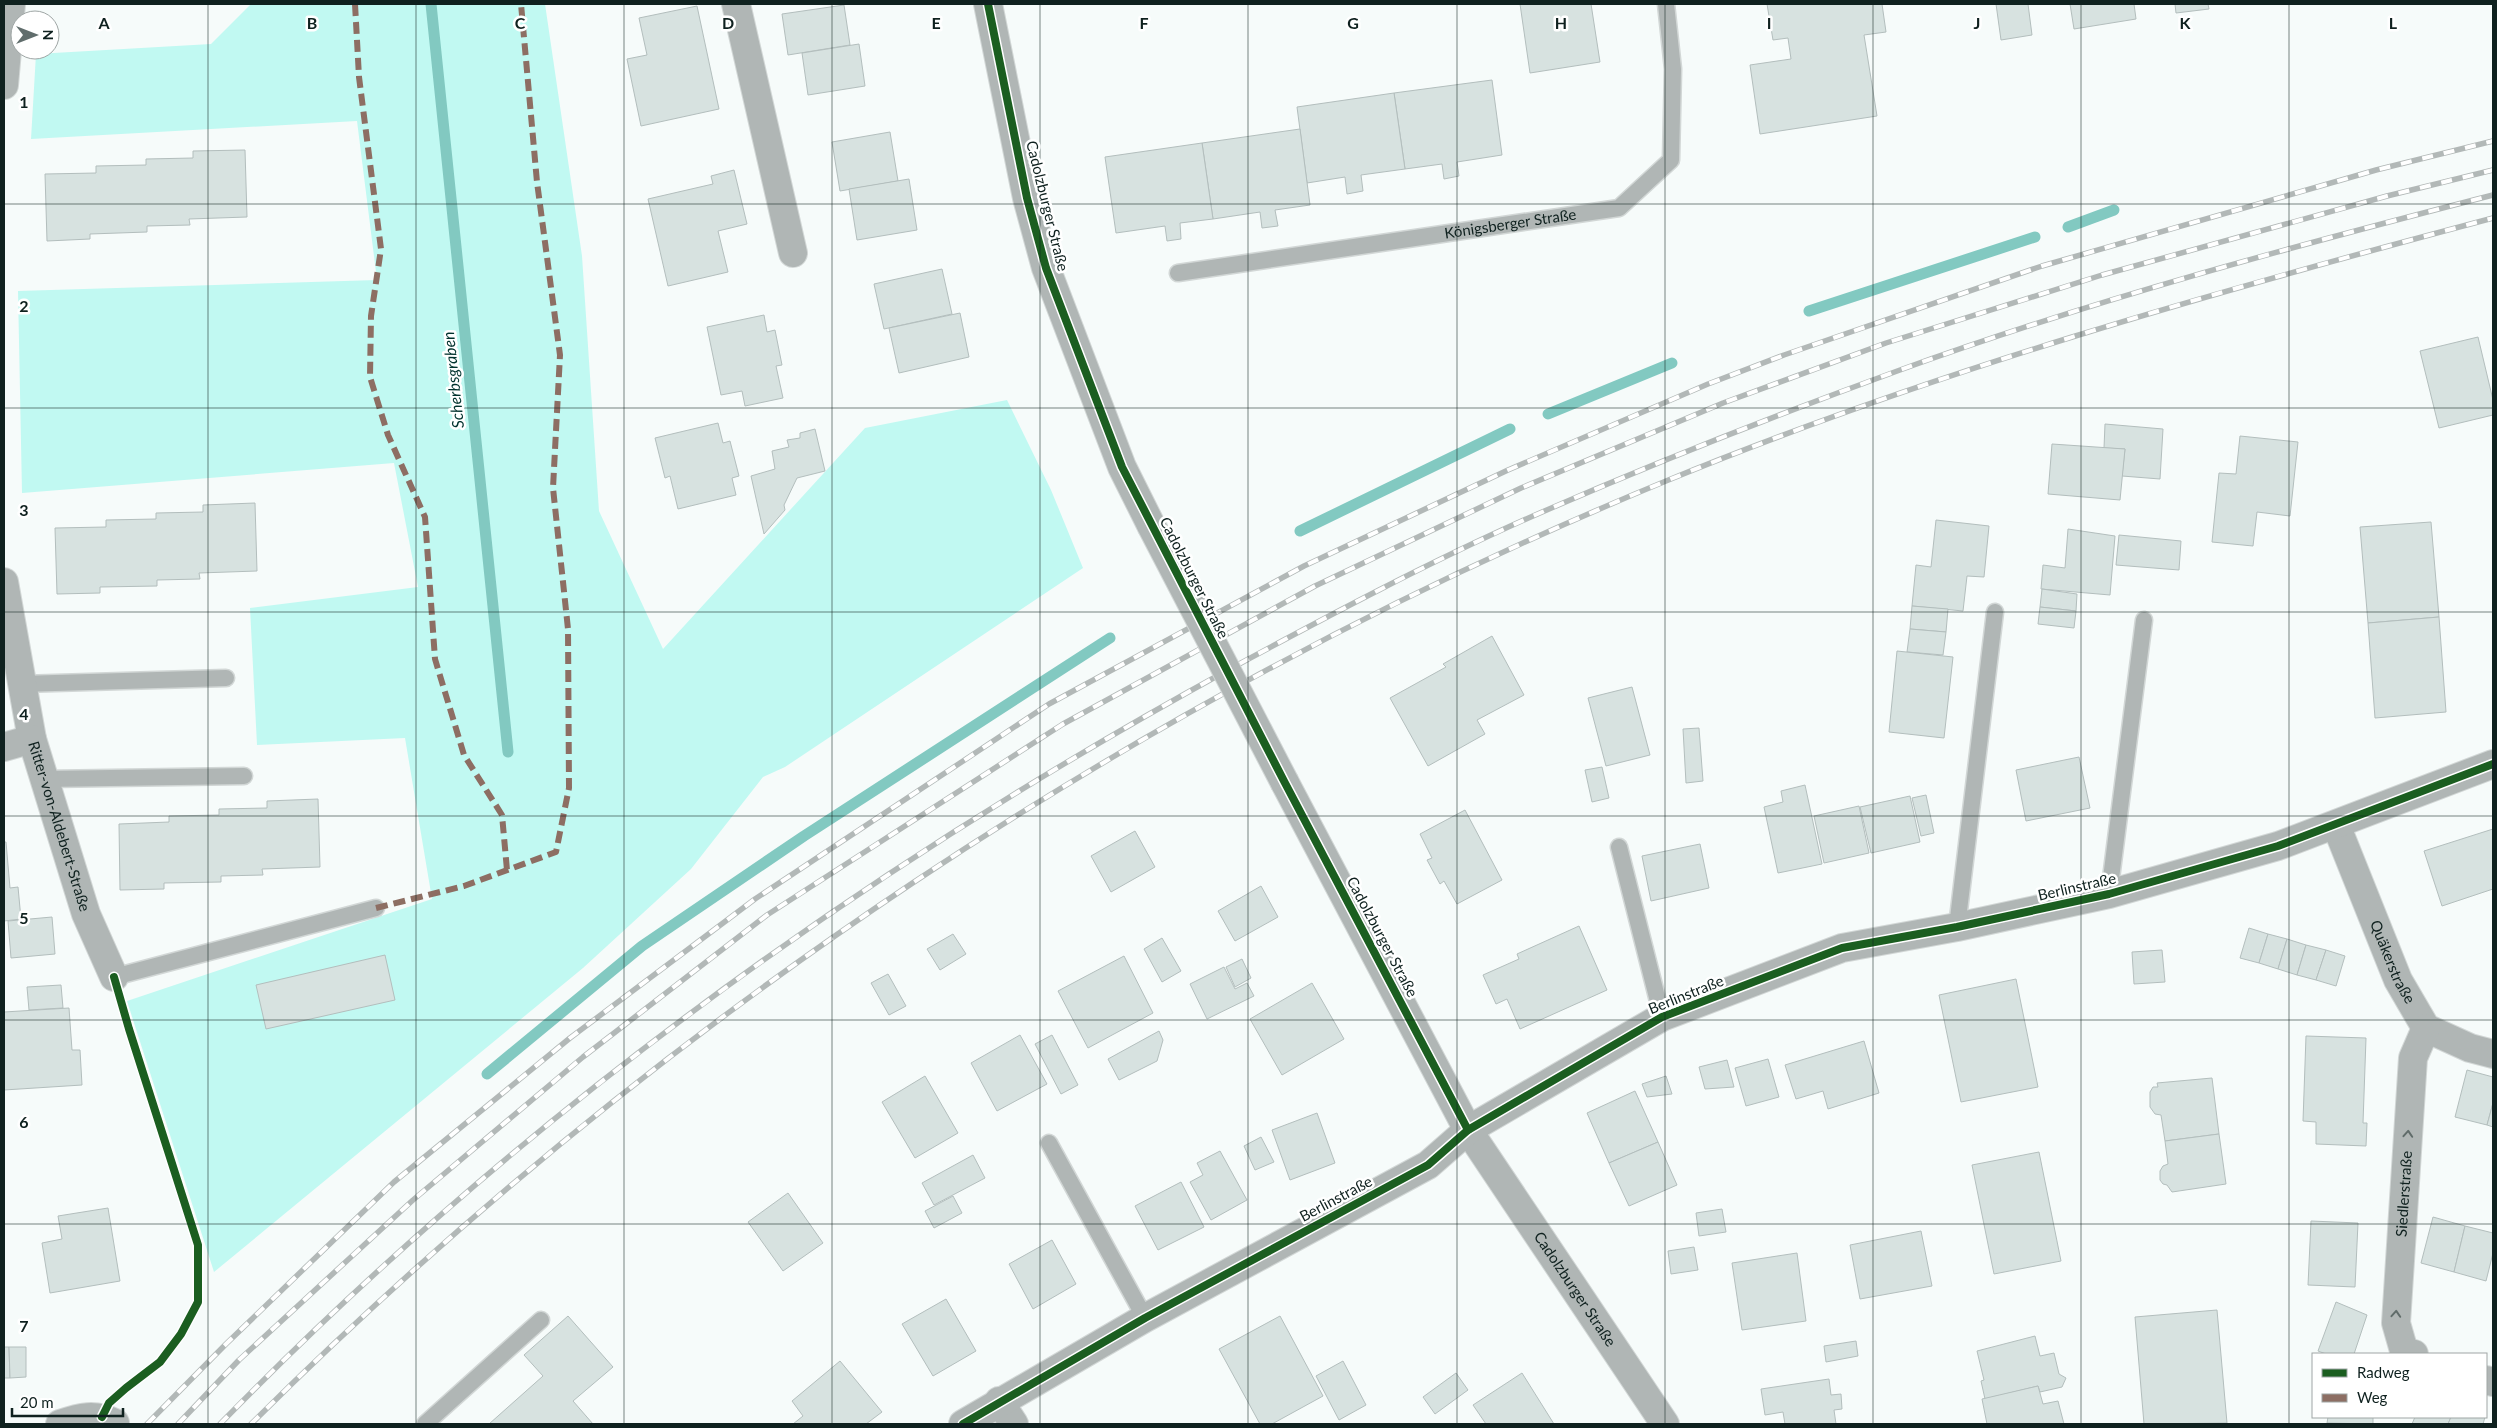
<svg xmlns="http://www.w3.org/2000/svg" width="2497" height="1428" viewBox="0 0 2497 1428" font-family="Lato,sans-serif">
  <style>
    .green { fill: #c1f9f2 }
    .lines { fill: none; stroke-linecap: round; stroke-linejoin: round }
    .stream { stroke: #82c9c1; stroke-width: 11 }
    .building { fill: #d7e2e0; stroke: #b3bebd }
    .service-casing { stroke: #d2d7d6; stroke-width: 19 }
    .minor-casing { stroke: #d2d7d6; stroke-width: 30 }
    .tertiary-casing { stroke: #d2d7d6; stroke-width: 30 }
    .service { stroke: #b0b6b5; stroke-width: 16 }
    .minor { stroke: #b0b6b5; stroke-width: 28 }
    .tertiary { stroke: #b0b6b5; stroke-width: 28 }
    .rail-casing { stroke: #b2b8b7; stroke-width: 5.5 }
    .rail { stroke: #fff; stroke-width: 4; stroke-dasharray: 11; stroke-linecap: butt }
    .minor-bridge-casing { stroke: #d2d7d6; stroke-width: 30; stroke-linecap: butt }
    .minor-bridge { stroke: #b0b6b5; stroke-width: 28 }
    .quiet { stroke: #8d6e63; stroke-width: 6; stroke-dasharray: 12 6; stroke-linecap: butt }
    .cycleway-casing { stroke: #fff; stroke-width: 11 }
    .cycleway { stroke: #1b5e20; stroke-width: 8 }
    .oneway { stroke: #606c6a }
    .grid { fill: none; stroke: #0f211f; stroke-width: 1; stroke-opacity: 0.55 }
    .labels { text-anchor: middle; stroke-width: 5; stroke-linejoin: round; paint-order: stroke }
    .street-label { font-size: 15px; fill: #0f211f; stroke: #fff }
    .water-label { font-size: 16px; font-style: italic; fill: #00322d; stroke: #fff }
    .grid-label { font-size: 16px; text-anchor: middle; font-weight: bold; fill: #0f211f; stroke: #fff; stroke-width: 5; stroke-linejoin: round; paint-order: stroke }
  </style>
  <rect width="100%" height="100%" fill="#f6fbfa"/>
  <polygon class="green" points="251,4 545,4 582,256 599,511 663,649 865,428 1007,400 1051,490 1083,568 785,767 763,777 691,869 583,968 214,1272 127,1001 432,899 405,738 257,745 250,608 418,587 394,463 22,493 18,291 377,280 357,121 31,139 36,54 211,44"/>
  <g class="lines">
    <g class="stream">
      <polyline points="431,4 508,752"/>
      <polyline points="2068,227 2114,210"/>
      <polyline points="1809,311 2035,237"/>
      <polyline points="1548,414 1672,363"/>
      <polyline points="1300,531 1510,429"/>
      <polyline points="487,1074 642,946 804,836 1110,638"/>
    </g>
  </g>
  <g class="building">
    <polygon points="1520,4 1591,4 1600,62 1530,73"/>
    <polygon points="1767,4 1882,4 1886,32 1864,35 1877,116 1760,134 1750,65 1791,59 1788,38 1773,40"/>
    <polygon points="1996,4 2028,4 2032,35 2001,40"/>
    <polygon points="2070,4 2134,4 2136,19 2074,29"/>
    <polygon points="2175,4 2208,4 2209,9 2176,13"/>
    <polygon points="844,5 850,45 788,55 782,14"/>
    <polygon points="697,6 719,109 641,126 627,59 647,55 639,18"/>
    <polygon points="859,44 865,86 808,95 802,53"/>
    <polygon points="1492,80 1502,155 1457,162 1459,176 1444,179 1442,164 1405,169 1394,93"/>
    <polygon points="1394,93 1405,169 1361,175 1363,191 1347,194 1345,177 1307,183 1297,107"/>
    <polygon points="1300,129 1310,205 1275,210 1278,226 1262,228 1260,212 1213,219 1202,143"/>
    <polygon points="890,132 898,181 840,191 832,142"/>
    <polygon points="1202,143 1213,219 1180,223 1181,239 1167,241 1165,226 1116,233 1105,157"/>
    <polygon points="245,150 247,217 189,219 190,225 147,226 147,232 90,234 90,239 47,241 45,174 96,173 96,166 146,165 146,159 193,158 193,151"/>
    <polygon points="734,170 747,224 718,231 728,272 668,286 648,199 713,184 711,176"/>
    <polygon points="909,179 917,230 857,240 849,189"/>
    <polygon points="942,269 952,314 884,329 874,284"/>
    <polygon points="960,313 969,357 899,373 889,328"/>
    <polygon points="764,315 767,332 775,330 782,365 776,366 783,398 745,406 742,391 721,395 707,327"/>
    <polygon points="2478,337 2493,400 2493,415 2439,428 2420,351"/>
    <polygon points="718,423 723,443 730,441 739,476 732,478 736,495 678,509 670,476 665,478 655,438"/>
    <polygon points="2105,424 2163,429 2160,479 2122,476 2125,449 2104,448"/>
    <polygon points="815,429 825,471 797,478 784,505 785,510 764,534 751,476 775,469 772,451 789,447 787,440 800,438 800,433"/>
    <polygon points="2240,436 2298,442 2290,516 2257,512 2253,546 2212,542 2219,473 2236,474"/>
    <polygon points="2052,444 2125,449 2120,500 2048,494"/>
    <polygon points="255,503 257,571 199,573 200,579 157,580 157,586 100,587 100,593 57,594 55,528 106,527 106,520 156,519 156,513 203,512 203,505"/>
    <polygon points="1936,520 1989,526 1984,577 1967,576 1963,611 1912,606 1916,565 1931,567"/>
    <polygon points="2431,522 2439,617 2368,623 2360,527"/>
    <polygon points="2068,529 2115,536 2110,595 2041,589 2043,565 2065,568"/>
    <polygon points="2119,535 2181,541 2179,570 2116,565"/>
    <polygon points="2042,589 2077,594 2076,611 2040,607"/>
    <polygon points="1912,606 1948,609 1946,632 1910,629"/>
    <polygon points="2040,607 2076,611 2074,628 2038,624"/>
    <polygon points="2439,617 2446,712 2375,718 2368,623"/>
    <polygon points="1910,629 1946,632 1943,655 1907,652"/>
    <polygon points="1492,636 1524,695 1477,720 1485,734 1428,766 1390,698 1446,667 1443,664"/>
    <polygon points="1897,651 1953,657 1944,738 1889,732"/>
    <polygon points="1632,687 1650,755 1606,766 1588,698"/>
    <polygon points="1699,728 1703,781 1686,783 1683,729"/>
    <polygon points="2079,757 2090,808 2026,821 2016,770"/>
    <polygon points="1602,767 1609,798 1592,802 1585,770"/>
    <polygon points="1805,785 1822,864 1778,873 1764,807 1783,802 1781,791"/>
    <polygon points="1926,795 1934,833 1921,836 1912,798"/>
    <polygon points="1910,796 1920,842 1871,853 1860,807"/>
    <polygon points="318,799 320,867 262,869 263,875 221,876 221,882 164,883 164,889 120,890 119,824 169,822 169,816 219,815 219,809 267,808 267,801"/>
    <polygon points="1859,806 1869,853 1824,863 1814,816"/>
    <polygon points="1465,810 1502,880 1457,904 1444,881 1440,884 1427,860 1432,858 1420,834"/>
    <polygon points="2493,829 2493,889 2442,906 2424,851"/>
    <polygon points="1135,831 1155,867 1111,892 1091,856"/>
    <polygon points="4,842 6,842 10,888 18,887 21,919 4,921"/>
    <polygon points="1700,844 1709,888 1651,901 1642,856"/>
    <polygon points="1261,886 1278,917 1235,941 1218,911"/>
    <polygon points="52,917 55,954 11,958 8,921"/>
    <polygon points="1579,926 1607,990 1520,1029 1507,999 1496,1004 1483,975 1519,959 1517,954"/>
    <polygon points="2249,928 2268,934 2259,963 2240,958"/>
    <polygon points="953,934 966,954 940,970 927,949"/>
    <polygon points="2268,934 2287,939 2278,969 2259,963"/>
    <polygon points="1162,938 1181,971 1162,982 1144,949"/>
    <polygon points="2287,939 2306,945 2297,975 2278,969"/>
    <polygon points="2306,945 2326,950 2316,980 2297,975"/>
    <polygon points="2162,950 2165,982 2134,984 2132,952"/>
    <polygon points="2326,950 2345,956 2336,986 2316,980"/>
    <polygon points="385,955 395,1000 266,1029 256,985"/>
    <polygon points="1124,956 1153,1013 1088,1048 1058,991"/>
    <polygon points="1242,959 1251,978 1235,987 1226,967"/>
    <polygon points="1224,967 1235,989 1247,983 1254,996 1207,1019 1190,984"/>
    <polygon points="888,974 906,1006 889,1015 871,983"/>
    <polygon points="2016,979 2038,1087 1961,1102 1939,995"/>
    <polygon points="1312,983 1344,1039 1282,1075 1250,1019"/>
    <polygon points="61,985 63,1008 29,1010 27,987"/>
    <polygon points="69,1008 72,1050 80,1050 82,1085 4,1090 4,1012"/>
    <polygon points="1159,1031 1163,1040 1157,1061 1119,1080 1108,1059"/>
    <polygon points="1020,1035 1047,1084 997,1111 971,1063"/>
    <polygon points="1052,1035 1078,1085 1061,1094 1035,1044"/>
    <polygon points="2306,1036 2366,1038 2363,1123 2367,1123 2366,1146 2316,1144 2316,1122 2303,1121"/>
    <polygon points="1864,1041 1879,1093 1828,1109 1823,1091 1796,1099 1785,1065"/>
    <polygon points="1768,1059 1779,1097 1746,1106 1735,1068"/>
    <polygon points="1727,1060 1734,1087 1705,1089 1699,1067"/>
    <polygon points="2467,1070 2493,1077 2493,1103 2487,1125 2455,1117"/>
    <polygon points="925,1076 958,1133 915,1158 882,1102"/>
    <polygon points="1666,1076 1672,1094 1647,1097 1642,1084"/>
    <polygon points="2212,1078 2219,1134 2165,1141 2161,1115 2155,1114 2150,1107 2150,1092 2153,1087 2158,1087 2157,1083"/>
    <polygon points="1635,1091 1658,1142 1609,1163 1587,1113"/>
    <polygon points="2493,1103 2493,1127 2487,1125"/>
    <polygon points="1317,1113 1335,1163 1290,1180 1272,1130"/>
    <polygon points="2219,1134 2226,1184 2172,1192 2167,1185 2163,1184 2160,1180 2160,1171 2163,1166 2168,1164 2165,1141"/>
    <polygon points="1261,1137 1274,1162 1255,1170 1244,1146"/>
    <polygon points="1658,1142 1677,1185 1629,1206 1609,1163"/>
    <polygon points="1220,1151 1247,1200 1211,1220 1190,1182 1203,1175 1197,1163"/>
    <polygon points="2039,1152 2061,1261 1994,1274 1972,1165"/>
    <polygon points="973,1155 985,1178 934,1205 922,1183"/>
    <polygon points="1181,1182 1204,1227 1158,1250 1135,1206"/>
    <polygon points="788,1193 823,1243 783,1271 748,1222"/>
    <polygon points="953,1196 962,1213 934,1228 925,1211"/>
    <polygon points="108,1208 120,1281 50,1293 42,1243 62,1239 58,1216"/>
    <polygon points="1722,1209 1726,1232 1699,1236 1696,1213"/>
    <polygon points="2433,1217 2465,1226 2454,1272 2421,1263"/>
    <polygon points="2311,1221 2358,1223 2355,1287 2308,1285"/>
    <polygon points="2465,1226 2493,1233 2493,1253 2486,1281 2454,1272"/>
    <polygon points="1921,1231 1932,1286 1860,1299 1850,1245"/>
    <polygon points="1052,1240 1076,1284 1033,1309 1009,1264"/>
    <polygon points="1694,1247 1698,1270 1671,1274 1668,1251"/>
    <polygon points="1797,1253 1806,1321 1742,1330 1732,1263"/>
    <polygon points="946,1299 976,1351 933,1376 902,1324"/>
    <polygon points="2336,1302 2367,1315 2354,1354 2326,1354 2318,1351"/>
    <polygon points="2217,1310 2227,1423 2144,1424 2135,1317"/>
    <polygon points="568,1316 613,1367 573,1401 593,1424 489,1424 543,1376 524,1355"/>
    <polygon points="1280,1316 1323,1396 1272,1424 1260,1424 1219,1349"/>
    <polygon points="2035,1336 2040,1356 2054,1353 2059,1374 2066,1378 2062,1387 2040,1392 2038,1386 1985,1399 1981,1381 1984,1380 1977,1351"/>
    <polygon points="1856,1341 1858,1356 1826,1362 1824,1346"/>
    <polygon points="4,1347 9,1347 10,1378 4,1378"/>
    <polygon points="9,1347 26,1347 26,1377 10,1378"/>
    <polygon points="840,1361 882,1412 866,1424 793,1424 803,1416 792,1401"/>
    <polygon points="1343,1361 1366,1405 1339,1420 1316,1376"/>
    <polygon points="1456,1373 1468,1390 1435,1414 1423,1397"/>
    <polygon points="1522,1373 1554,1424 1486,1424 1473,1405"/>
    <polygon points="1829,1379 1831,1395 1841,1394 1842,1409 1834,1410 1836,1424 1785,1424 1783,1412 1765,1415 1761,1389"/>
    <polygon points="2038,1386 2043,1404 2058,1401 2064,1424 1987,1424 1982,1399"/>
    <polygon points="2328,1417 2373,1417 2373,1424 2327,1423"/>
    <polygon points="2415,1417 2451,1417 2448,1424 2412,1424"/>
    <polygon points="2451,1417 2485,1417 2483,1424 2448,1424"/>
  </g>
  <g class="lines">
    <defs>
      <g id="service">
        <path id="s1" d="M1178,273L1619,208L1671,160L1673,69L1666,4"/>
        <polyline points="21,684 226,678"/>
        <polyline points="45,779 244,776"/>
        <polyline points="1619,847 1662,1017"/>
        <polyline points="2109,894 2144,620"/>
        <polyline points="1957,927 1995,612"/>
        <polyline points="114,977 376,908"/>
        <polyline points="1049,1143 1145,1318"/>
        <polyline points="425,1424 541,1320"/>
      </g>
      <g id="minor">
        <polyline points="736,4 793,253"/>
        <polyline points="988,4 1027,198 1046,268 1122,467 1151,525"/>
        <polyline points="4,85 11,4"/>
        <path id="s2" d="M4,582L32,739L86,914L114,977"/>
        <polyline points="4,747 32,739"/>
        <path id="s3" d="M1285,783L1468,1130L1665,1424"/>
        <path id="s4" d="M2336,825L2398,980L2426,1028L2470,1048L2493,1054"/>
        <path id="s5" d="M2414,1354L2404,1351L2396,1323L2413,1058L2426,1028"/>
        <polyline points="2486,1380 2493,1382"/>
        <polyline points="999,1401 1014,1424"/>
        <polyline points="963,1424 1145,1318 1428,1165 1468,1130 1662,1017 1842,948 1957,927 2109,894 2278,846 2493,764"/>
      </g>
      <path id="tertiary" d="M60,1424C80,1417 95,1413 115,1423"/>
    </defs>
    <use href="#service" class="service-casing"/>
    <use href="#minor" class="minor-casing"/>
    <use href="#tertiary" class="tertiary-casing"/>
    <use href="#service" class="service"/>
    <use href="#minor" class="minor"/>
    <use href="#tertiary" class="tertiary"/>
    <defs>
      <g id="rail">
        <polyline points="147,1424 226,1344 394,1182 570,1038 755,899 1049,704 1304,566 1508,470 1708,384 1784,355 2042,266 2376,170 2493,141"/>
        <polyline points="178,1424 239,1360 413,1200 583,1057 767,915 1063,724 1315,586 1521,488 1723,403 1886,343 2102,275 2387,196 2493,170"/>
        <path d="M220,1424C514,1122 859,872 1228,670C1328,616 1429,562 1533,516C1654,463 1776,415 1900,370C2093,300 2294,246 2493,195"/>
        <path d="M251,1424C655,1022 1139,698 1666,481C1934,371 2214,292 2493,218"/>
      </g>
    </defs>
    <use href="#rail" class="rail-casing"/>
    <use href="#rail" class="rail"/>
    <defs>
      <polyline id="minor-bridge" points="1151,525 1285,783"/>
    </defs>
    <use href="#minor-bridge" class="minor-bridge-casing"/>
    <use href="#minor-bridge" class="minor-bridge"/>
    <g class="quiet">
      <polyline points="355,4 359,77 381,249 371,316 370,377 388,435 425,517 435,659 464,755 502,815 507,870"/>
      <polyline points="376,908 464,886 556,852 569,788 568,629 553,488 560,355 537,182 521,4"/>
    </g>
    <defs>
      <g id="cycleway">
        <polyline points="988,4 1027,198 1046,268 1122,467 1285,783 1468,1130"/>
        <polyline points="102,1417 109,1403 126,1388 160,1362 181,1334 198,1302 198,1245 129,1029 114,977"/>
        <polyline points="963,1424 1145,1318 1428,1165 1468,1130 1662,1017 1842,948 1957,927 2109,894 2278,846 2493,764"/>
      </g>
    </defs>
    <use href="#cycleway" class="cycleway-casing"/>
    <use href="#cycleway" class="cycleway"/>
  </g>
  <defs><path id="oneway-chevron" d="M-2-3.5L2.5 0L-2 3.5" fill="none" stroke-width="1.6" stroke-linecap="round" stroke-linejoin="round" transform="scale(1.25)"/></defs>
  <g class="oneway">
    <use href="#oneway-chevron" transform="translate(2408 1134) rotate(-86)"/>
    <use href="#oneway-chevron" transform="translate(2396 1314) rotate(-86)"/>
  </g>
  <path class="grid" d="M208,4V1424M416,4V1424M624,4V1424M832,4V1424M1040,4V1424M1248,4V1424M1457,4V1424M1665,4V1424M1873,4V1424M2081,4V1424M2289,4V1424M4,204H2493M4,408H2493M4,612H2493M4,816H2493M4,1020H2493M4,1224H2493"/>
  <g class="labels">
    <g class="street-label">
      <text transform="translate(1047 206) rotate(76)" y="5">Cadolzburger Straße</text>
      <text dy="5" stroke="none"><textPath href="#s1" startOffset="336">Königsberger Straße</textPath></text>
      <text transform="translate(1194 578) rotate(63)" y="5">Cadolzburger Straße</text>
      <text dy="5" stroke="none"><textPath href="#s2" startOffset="251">Ritter-von-Aldebert-Straße</textPath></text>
      <text transform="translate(2077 887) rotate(-13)" y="5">Berlinstraße</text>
      <text transform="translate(1382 937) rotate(62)" y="5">Cadolzburger Straße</text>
      <text dy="5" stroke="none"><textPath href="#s4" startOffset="148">Quäkerstraße</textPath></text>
      <text transform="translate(1686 995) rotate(-22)" y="5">Berlinstraße</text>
      <text dy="5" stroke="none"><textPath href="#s5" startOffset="169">Siedlerstraße</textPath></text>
      <text transform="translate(1336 1199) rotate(-28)" y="5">Berlinstraße</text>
      <text dy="5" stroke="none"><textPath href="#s3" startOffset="584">Cadolzburger Straße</textPath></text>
    </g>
    <g class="water-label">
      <text transform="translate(453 380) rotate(-96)" y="6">Scherbsgraben</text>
    </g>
  </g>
  <g class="grid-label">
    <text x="104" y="29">A</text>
    <text x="312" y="29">B</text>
    <text x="520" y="29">C</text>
    <text x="728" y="29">D</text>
    <text x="936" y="29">E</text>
    <text x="1144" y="29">F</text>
    <text x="1353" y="29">G</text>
    <text x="1561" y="29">H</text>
    <text x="1769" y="29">I</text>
    <text x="1977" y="29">J</text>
    <text x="2185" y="29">K</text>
    <text x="2393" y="29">L</text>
    <text x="24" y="108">1</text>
    <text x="24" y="312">2</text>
    <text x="24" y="516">3</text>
    <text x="24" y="720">4</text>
    <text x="24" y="924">5</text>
    <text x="24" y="1128">6</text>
    <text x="24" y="1332">7</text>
  </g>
  <rect width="2497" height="1428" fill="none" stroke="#0f211f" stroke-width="10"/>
  <rect x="2312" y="1353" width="175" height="65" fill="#ffffff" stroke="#9fa6a5"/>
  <rect x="2322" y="1369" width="25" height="8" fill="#1b5e20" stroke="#9fa6a5"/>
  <text x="2357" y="1378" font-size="15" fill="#0f211f">Radweg</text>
  <rect x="2322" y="1394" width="25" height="8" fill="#8d6e63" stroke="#9fa6a5"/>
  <text x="2357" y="1403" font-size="15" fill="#0f211f">Weg</text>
  <g transform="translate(35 35) rotate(90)"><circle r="24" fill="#ffffff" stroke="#9fa6a5"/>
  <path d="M0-4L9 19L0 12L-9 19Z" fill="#606d6c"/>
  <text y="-8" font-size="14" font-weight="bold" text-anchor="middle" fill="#0f211f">N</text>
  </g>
  <path d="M12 1408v8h111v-8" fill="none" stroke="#0f211f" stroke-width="2.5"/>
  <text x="20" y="1408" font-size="15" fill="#0f211f" stroke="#ffffff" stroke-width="4" paint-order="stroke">20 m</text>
</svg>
